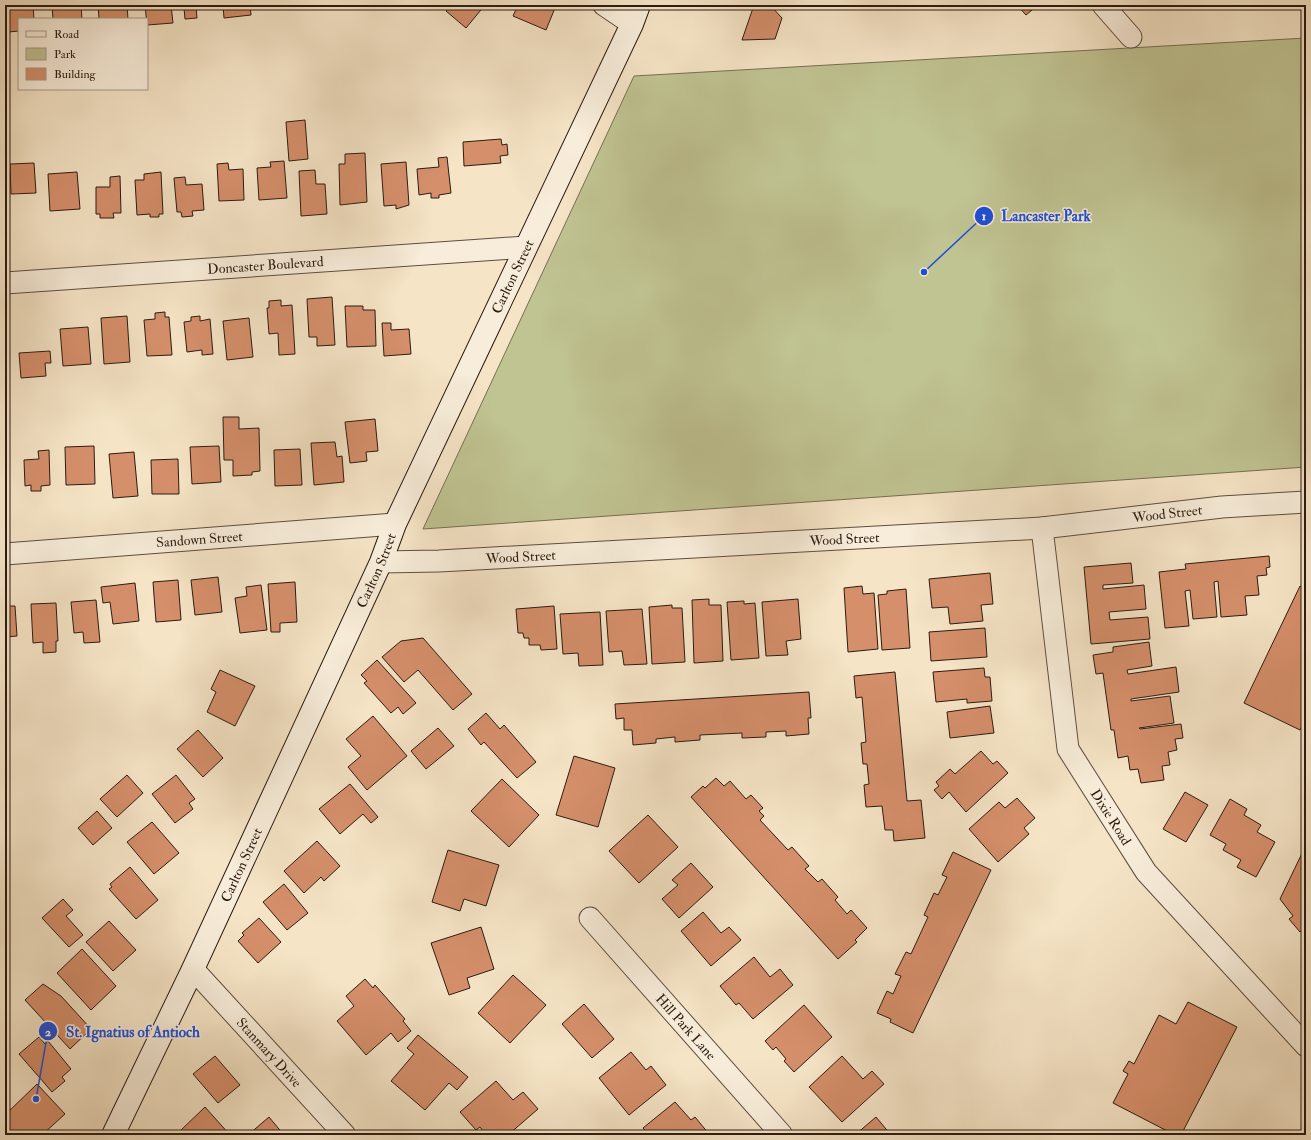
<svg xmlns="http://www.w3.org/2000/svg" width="1311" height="1140" viewBox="0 0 1311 1140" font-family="'IM FELL Double Pica',serif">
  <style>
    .green { fill: #c0c392; stroke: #766f52 }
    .building { fill: #d58f6b; stroke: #2c1b12 }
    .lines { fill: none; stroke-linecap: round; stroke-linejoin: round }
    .street-casing { stroke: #5e4d3f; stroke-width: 23 }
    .secondary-casing { stroke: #2c1b12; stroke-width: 24 }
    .street { stroke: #f8edda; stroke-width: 21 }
    .secondary { stroke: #f8edda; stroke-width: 22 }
    .labels { text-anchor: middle; stroke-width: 3; stroke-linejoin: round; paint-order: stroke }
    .street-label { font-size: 14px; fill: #2c1b12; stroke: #f8edda }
    .leader { fill: none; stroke: #1d4ed8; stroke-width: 1.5 }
    .callout-dot { fill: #1d4ed8; stroke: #f8edda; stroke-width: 1.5 }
    .mark-label { font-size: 12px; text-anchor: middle; font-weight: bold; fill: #fff }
    .callout-label { font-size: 15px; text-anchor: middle; font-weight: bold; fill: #1d4ed8; stroke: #f8edda; stroke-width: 3; stroke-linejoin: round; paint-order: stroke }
  </style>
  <rect width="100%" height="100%" fill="#f5e4c6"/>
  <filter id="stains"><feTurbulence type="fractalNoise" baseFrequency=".005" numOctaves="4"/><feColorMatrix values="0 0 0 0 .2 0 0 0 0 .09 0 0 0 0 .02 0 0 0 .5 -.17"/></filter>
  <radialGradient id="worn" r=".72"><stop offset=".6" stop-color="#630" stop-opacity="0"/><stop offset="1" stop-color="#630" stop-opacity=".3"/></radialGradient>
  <polygon class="green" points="1306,38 1306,467 423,529 634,76"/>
  <g class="building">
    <polygon points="6,5 33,5 34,19 19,19 19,31 8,32"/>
    <polygon points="52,5 81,5 82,19 53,19"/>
    <polygon points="98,5 127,5 128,19 99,19"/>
    <polygon points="145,5 171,5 173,23 147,25"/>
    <polygon points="180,5 210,5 210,6 196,7 197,18 185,19 184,8 180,8"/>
    <polygon points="223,5 250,5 251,15 224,18"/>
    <polygon points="451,5 485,5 466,28 446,11"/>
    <polygon points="518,5 549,5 555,8 546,30 513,16"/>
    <polygon points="754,5 770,5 782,18 775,39 742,40"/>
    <polygon points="1017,5 1038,5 1026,15"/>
    <polygon points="305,120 308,159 289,161 286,122"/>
    <polygon points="501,139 502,145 507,144 508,155 500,156 501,163 464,166 463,142"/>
    <polygon points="365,153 367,202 340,205 339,164 345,164 345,154"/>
    <polygon points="447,157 451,193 439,195 439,198 431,198 431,193 419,195 417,169 439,167 438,158"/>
    <polygon points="284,161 287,198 259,200 257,168 271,167 270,162"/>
    <polygon points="406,162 409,205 396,209 396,205 384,206 381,164"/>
    <polygon points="34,163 36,193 11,194 10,164"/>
    <polygon points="228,163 229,170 243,169 244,200 219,201 217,164"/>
    <polygon points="315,170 316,184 325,184 327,214 301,216 299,171"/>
    <polygon points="77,172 80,209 50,211 48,174"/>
    <polygon points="161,172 163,214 159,214 159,217 150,217 150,214 137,215 135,180 144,180 144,174"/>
    <polygon points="120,176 121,213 113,213 114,218 100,218 100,214 96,214 96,187 110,187 110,177"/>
    <polygon points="185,177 186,185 202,184 204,210 192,211 193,216 182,217 181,212 177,212 174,178"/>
    <polygon points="332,297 335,345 317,346 317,337 309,337 307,299"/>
    <polygon points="281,300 281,306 292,305 295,354 279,355 278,333 269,334 267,308 269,308 269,301"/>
    <polygon points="345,306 363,306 363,310 375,310 376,346 347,347"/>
    <polygon points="165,312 165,317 169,317 172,355 147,356 144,320 155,319 155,313"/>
    <polygon points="127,316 130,362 104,364 101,318"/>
    <polygon points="200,316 200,321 210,319 213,354 202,355 202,350 187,352 184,322 191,321 191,317"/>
    <polygon points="249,318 253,357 227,360 223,321"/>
    <polygon points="382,323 391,323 391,330 409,329 411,354 384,356"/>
    <polygon points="88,327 91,364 63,366 60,329"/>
    <polygon points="50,351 51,363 45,363 46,376 21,378 19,353"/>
    <polygon points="223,417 239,417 239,429 259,428 260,471 252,472 252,475 233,476 233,460 224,460"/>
    <polygon points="375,419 378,451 366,452 367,461 350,463 345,422"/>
    <polygon points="335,442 337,457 342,456 344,482 314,485 311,443"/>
    <polygon points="94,446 95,484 66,485 65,447"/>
    <polygon points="219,446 221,482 192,484 190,447"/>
    <polygon points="300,449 302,485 275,486 274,450"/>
    <polygon points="49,450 50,485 41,486 41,491 31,491 31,485 25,486 24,460 39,459 38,451"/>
    <polygon points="134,452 138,496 113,498 109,454"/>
    <polygon points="178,459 179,494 152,494 151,460"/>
    <polygon points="1269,556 1270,567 1266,568 1267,575 1257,576 1259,595 1245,596 1247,615 1221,617 1218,581 1214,582 1217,617 1193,619 1190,590 1185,591 1189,626 1165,628 1159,572 1186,569 1185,564"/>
    <polygon points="1131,563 1133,583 1103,585 1103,589 1144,585 1146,609 1109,612 1110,620 1148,617 1150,639 1091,644 1084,567"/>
    <polygon points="990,573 993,604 981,605 983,621 950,624 948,607 932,608 929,579"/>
    <polygon points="218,577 222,612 195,615 191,580"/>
    <polygon points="1306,579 1306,719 1300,730 1244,703 1300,586 1302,587"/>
    <polygon points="178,580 181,620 156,622 153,582"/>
    <polygon points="295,582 297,622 280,623 280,632 271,632 268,584"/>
    <polygon points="135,583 139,621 113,624 110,602 103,603 101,587"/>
    <polygon points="261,585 267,630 240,633 235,598 247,596 246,587"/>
    <polygon points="862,586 863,594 874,593 878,649 848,652 844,588"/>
    <polygon points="906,589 910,648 882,650 878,595 887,594 887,591"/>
    <polygon points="709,599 709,605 721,605 723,661 694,663 692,600"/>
    <polygon points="798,599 801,639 786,641 788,655 766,656 762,602"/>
    <polygon points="96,600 100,642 84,643 83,632 74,633 71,602"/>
    <polygon points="744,601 744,604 755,603 759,658 731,660 727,602"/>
    <polygon points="56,603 58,641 56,641 56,652 43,653 43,642 33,643 31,604"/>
    <polygon points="672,605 672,608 682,608 685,662 652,664 649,607"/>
    <polygon points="5,606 15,606 17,636 5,637"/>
    <polygon points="554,606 557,649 541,650 540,645 529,645 529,638 524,638 523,633 518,633 516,609"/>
    <polygon points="642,609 647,664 624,665 622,651 609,652 606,611"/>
    <polygon points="600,612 603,665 579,666 578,653 563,654 560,614"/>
    <polygon points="985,628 987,657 931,661 929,632"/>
    <polygon points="423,638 472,694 453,710 418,670 404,682 382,657 401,641"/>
    <polygon points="1149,642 1152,666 1127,670 1128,674 1176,667 1179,692 1131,699 1131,701 1170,696 1174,723 1139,728 1140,729 1181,724 1183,738 1175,739 1177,750 1168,752 1170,765 1162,766 1164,780 1141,783 1138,769 1130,770 1128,756 1118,758 1114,730 1111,730 1103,673 1096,674 1093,655 1113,652 1113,647"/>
    <polygon points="377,660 416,703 403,714 398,707 391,713 364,683 367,681 361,675"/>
    <polygon points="984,668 985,677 990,677 992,701 967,703 967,699 936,702 933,672"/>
    <polygon points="220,670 255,686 235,726 207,712 216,692 211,689"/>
    <polygon points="895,672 907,801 921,800 925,838 894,841 893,830 885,830 882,806 866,807 864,785 869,784 867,764 863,764 861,743 866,742 862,697 856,698 854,676"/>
    <polygon points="809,692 811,718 808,718 809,734 786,736 786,731 766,732 766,737 742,738 742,733 700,735 700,740 675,742 675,737 656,739 656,743 633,745 632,730 624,730 624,718 616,719 615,704"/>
    <polygon points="990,706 994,733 950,738 947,712"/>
    <polygon points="486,713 500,729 504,725 536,762 517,778 484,742 481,745 468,729"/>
    <polygon points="373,716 407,756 367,790 348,767 361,756 346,739"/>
    <polygon points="438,728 454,746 426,769 411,751"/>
    <polygon points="198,730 223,758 203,777 177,749"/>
    <polygon points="981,751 993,764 997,761 1008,773 966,812 949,792 942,799 934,790 939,786 936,782 950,769 955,774"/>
    <polygon points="574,756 615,768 598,827 556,815"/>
    <polygon points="127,775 143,793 117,817 100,799"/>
    <polygon points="176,775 195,799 189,803 193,809 175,823 152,794"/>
    <polygon points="716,778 724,786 730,781 746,799 751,795 763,808 759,811 764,816 760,820 788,850 792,847 809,866 805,869 818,882 822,879 838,897 835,900 847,914 851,910 867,928 855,940 857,942 838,959 691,797 703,786 705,788"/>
    <polygon points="502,779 539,815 509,847 471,811"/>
    <polygon points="350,784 378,817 371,823 363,814 340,834 319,809"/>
    <polygon points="1185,792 1208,805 1186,842 1163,829"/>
    <polygon points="1017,798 1035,818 1024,828 1029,834 998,862 969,829 999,802 1005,808"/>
    <polygon points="1230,799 1247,809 1244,815 1261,825 1257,832 1275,842 1256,877 1237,867 1241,860 1223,850 1226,844 1210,835"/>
    <polygon points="97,811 112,828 93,845 78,828"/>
    <polygon points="648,815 678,847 639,883 609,851"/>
    <polygon points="152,822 179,853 154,874 127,842"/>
    <polygon points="317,841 340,866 324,881 321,877 304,893 284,871"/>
    <polygon points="1306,845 1306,929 1305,927 1300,932 1289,919 1293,916 1280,899"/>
    <polygon points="448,850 499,865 486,906 464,899 460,911 432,902"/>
    <polygon points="953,852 991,870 913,1033 890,1022 891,1019 877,1013 887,991 893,994 901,976 895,974 906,952 911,954 928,917 924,915 934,893 938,895 947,877 942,875"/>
    <polygon points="691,863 713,887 679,918 662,899 678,885 672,880"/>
    <polygon points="130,867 158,900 136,919 109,889 112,887 110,884"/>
    <polygon points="284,884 308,913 287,930 263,902"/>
    <polygon points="63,899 73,910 66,916 83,935 69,947 42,918"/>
    <polygon points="703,912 721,933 729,927 741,940 711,966 681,931"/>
    <polygon points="259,918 281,942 258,963 238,941 244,935 242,933"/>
    <polygon points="109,921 136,950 113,971 86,942"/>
    <polygon points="481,927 494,969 467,978 470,988 449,995 431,943"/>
    <polygon points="82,949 116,986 91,1010 57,973"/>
    <polygon points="754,957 770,977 780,969 793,985 753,1019 739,1003 736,1005 720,986"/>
    <polygon points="513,975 546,1005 510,1043 478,1013"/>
    <polygon points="365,979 373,988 375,985 405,1019 403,1021 411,1031 398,1042 391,1033 366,1055 337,1021 354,1006 346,996"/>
    <polygon points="43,984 61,996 91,1029 70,1049 25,1000"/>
    <polygon points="1188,1002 1237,1027 1181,1135 1175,1135 1113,1103 1128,1074 1123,1071 1129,1061 1134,1064 1159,1015 1176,1024"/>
    <polygon points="584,1004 614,1039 592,1058 562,1024"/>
    <polygon points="804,1005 832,1037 794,1072 784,1061 786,1059 776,1047 773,1050 765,1041"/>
    <polygon points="418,1035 468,1077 457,1090 449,1083 425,1110 391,1081 414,1054 407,1048"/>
    <polygon points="39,1037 45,1044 48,1041 71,1069 62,1077 65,1081 52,1092 19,1054"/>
    <polygon points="631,1052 646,1070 651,1066 666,1085 629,1115 599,1078"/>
    <polygon points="215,1056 240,1085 218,1103 193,1074"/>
    <polygon points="842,1056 863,1079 872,1071 884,1084 842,1122 809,1087"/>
    <polygon points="496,1081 513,1100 523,1092 538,1109 508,1135 486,1135 480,1127 476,1130 460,1112"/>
    <polygon points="37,1084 65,1114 42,1135 5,1135 5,1115"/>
    <polygon points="675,1102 691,1120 695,1117 709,1134 707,1135 649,1135 643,1128"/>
    <polygon points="205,1107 230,1135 183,1135 180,1131"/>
    <polygon points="269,1117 284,1135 248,1135"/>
    <polygon points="876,1117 891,1135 855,1135"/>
  </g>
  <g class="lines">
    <defs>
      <g id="street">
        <polyline points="604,5 632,24"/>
        <polyline points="1103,5 1131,37"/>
        <path id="s1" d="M5,283L526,247"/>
        <path id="s2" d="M1042,528L1068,749L1146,872L1306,1046"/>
        <path id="s3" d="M5,554L395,524"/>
        <path id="s4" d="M381,562L439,561L1042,528L1222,507L1306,502"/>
        <path id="s5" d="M590,918L782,1135"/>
        <path id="s6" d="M193,969L345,1135"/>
      </g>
      <g id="secondary">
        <path id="s7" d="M113,1135L193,969L381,562L395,524L632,24L639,5"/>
      </g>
    </defs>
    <use href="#street" class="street-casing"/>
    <use href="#secondary" class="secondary-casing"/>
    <use href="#street" class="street"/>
    <use href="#secondary" class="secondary"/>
  </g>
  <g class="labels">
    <g class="street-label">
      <text dy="5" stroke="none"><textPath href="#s1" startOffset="261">Doncaster Boulevard</textPath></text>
      <text dy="5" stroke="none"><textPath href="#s7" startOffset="947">Carlton Street</textPath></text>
      <text dy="5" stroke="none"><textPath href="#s4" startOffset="788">Wood Street</textPath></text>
      <text dy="5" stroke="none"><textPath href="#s3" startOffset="195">Sandown Street</textPath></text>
      <text dy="5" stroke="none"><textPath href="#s4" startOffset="464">Wood Street</textPath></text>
      <text dy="5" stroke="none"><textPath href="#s4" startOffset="140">Wood Street</textPath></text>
      <text dy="5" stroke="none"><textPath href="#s7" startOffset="623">Carlton Street</textPath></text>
      <text dy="5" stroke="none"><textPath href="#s2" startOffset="303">Dixie Road</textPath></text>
      <text dy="5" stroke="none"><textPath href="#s7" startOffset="299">Carlton Street</textPath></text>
      <text dy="5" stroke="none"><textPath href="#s5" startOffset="145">Hill Park Lane</textPath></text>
      <text dy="5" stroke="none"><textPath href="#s6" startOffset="113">Stanmary Drive</textPath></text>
    </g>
  </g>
  <path class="leader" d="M924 272L984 216M36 1099L48 1031"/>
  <g class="callout-dot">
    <circle cx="924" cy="272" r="4"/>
    <circle cx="36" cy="1099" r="4"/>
    <circle cx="984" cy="216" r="10"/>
    <circle cx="48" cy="1031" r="10"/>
  </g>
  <g class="mark-label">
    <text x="984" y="220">1</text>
    <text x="48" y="1036">2</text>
  </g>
  <g class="callout-label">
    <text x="1046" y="221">Lancaster Park</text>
    <text x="133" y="1037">St. Ignatius of Antioch</text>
  </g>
  <rect width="1311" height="1140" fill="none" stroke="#f5e4c6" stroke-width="20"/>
  <rect x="6" y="6" width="1299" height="1128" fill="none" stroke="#2c1b12" stroke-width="2"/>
  <rect x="10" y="10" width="1291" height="1120" fill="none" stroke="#2c1b12"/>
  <rect x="18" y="18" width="130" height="72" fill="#f8edda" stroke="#a6998a"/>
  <rect x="26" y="31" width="20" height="6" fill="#f8edda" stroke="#a6998a"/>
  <text x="54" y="38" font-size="12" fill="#2c1b12">Road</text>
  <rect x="26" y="48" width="20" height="12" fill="#c0c392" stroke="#a6998a"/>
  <text x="54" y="58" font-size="12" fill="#2c1b12">Park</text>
  <rect x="26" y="68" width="20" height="12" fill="#d58f6b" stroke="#a6998a"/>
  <text x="54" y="78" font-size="12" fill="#2c1b12">Building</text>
  <rect width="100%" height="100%" filter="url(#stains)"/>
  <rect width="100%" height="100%" fill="url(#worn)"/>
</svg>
